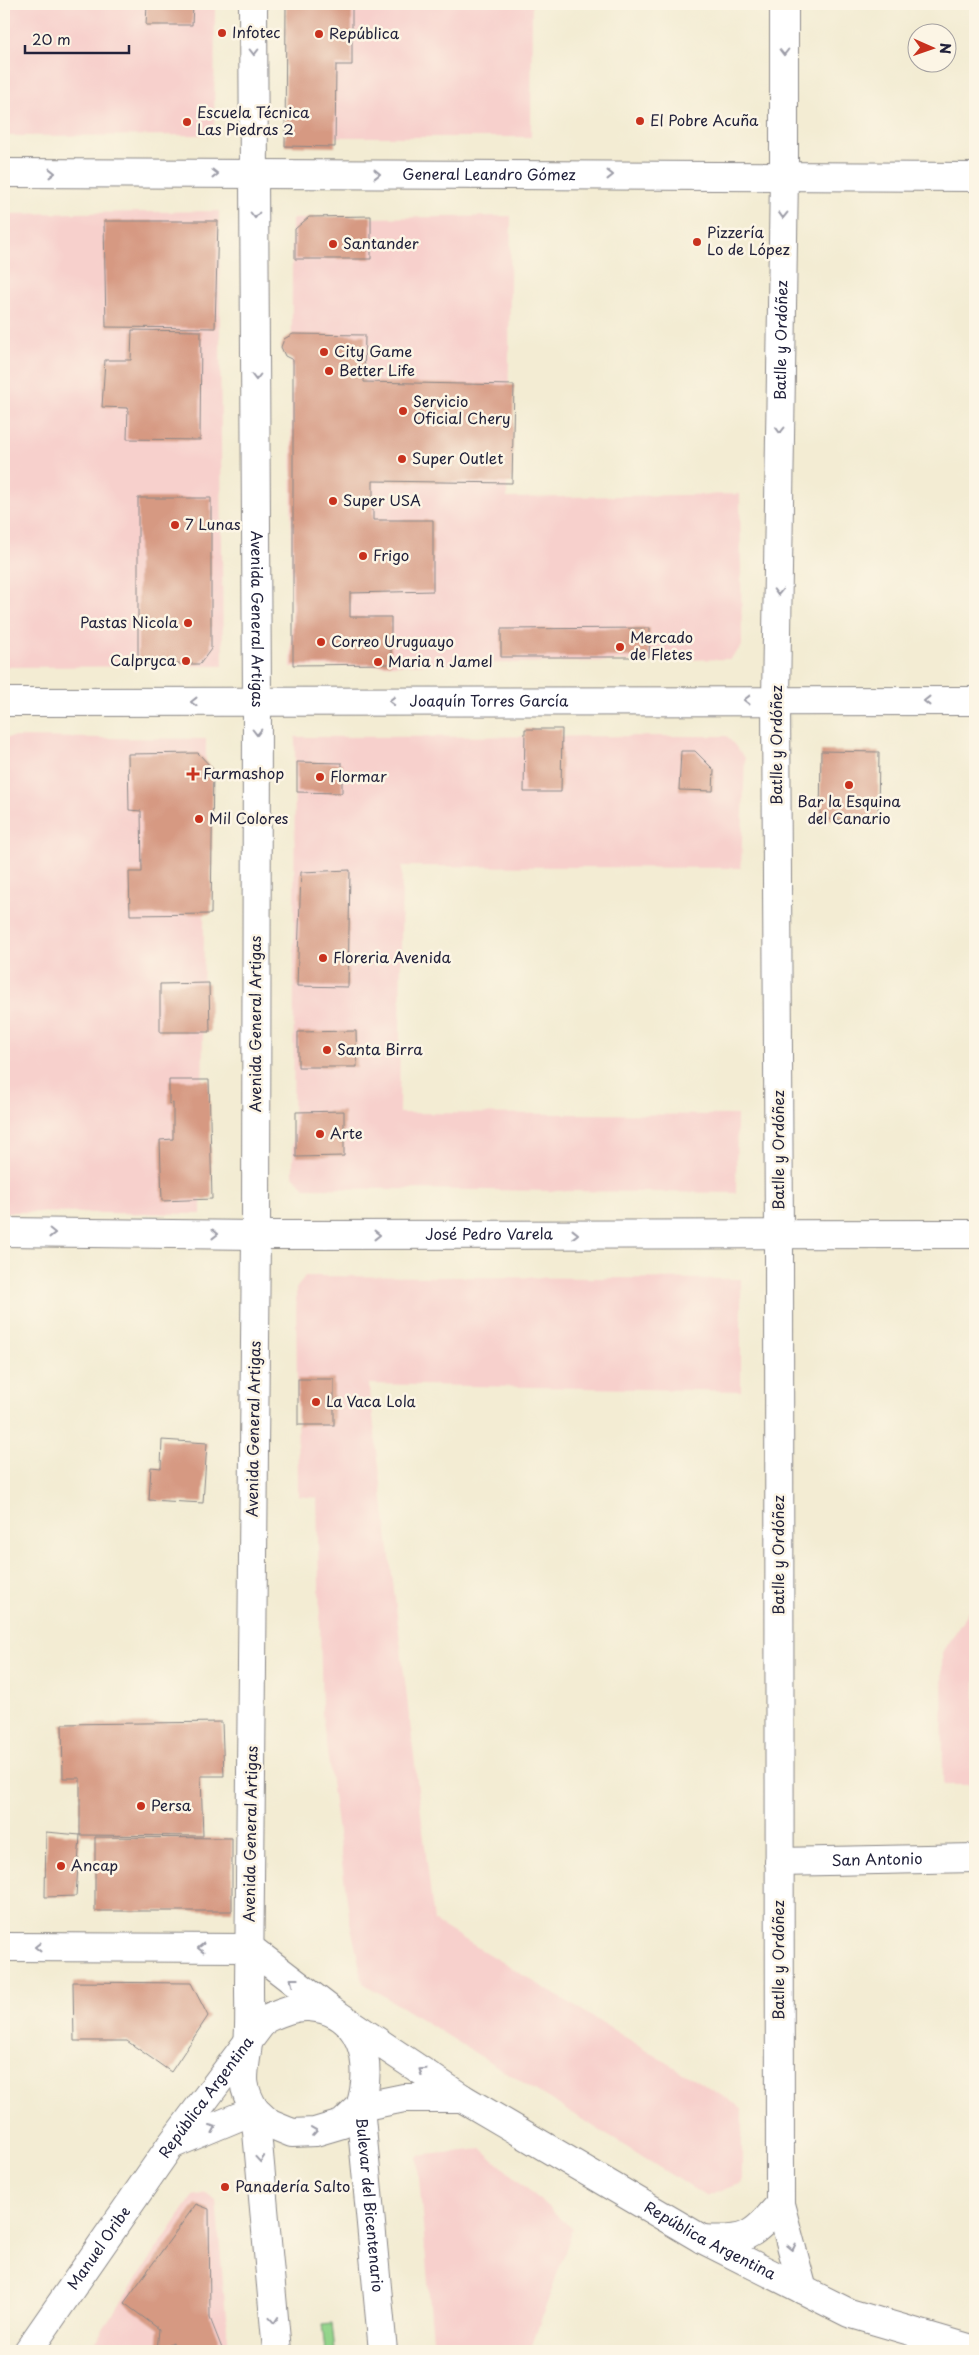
<svg xmlns="http://www.w3.org/2000/svg" width="979" height="2355" viewBox="0 0 979 2355" font-family="'Playpen Sans',sans-serif">
  <style>
    .built { fill: #f7d0cc }
    .green { fill: #93d48a; stroke: #5a7b62 }
    .building { fill: #d69982 }
    .lines { fill: none; stroke-linecap: round; stroke-linejoin: round }
    .minor-casing { stroke: #8a8787; stroke-width: 30 }
    .tertiary-casing { stroke: #8a8787; stroke-width: 30 }
    .minor { stroke: #fff; stroke-width: 28 }
    .tertiary { stroke: #fff; stroke-width: 28 }
    .oneway { stroke: #9c9ca7 }
    .poi-dot { fill: #c8321e; stroke: #fcf5e5; stroke-width: 2 }
    .labels { text-anchor: middle; stroke-width: 5; stroke-linejoin: round; paint-order: stroke }
    .poi-label { font-size: 15px; fill: #22223b; stroke: #fcf5e5; text-anchor: start }
    .street-label { font-size: 15px; fill: #22223b; stroke: #fcf5e5 }
  </style>
  <rect width="100%" height="100%" fill="#fcf5e5"/>
  <filter id="ink" filterUnits="userSpaceOnUse"><feTurbulence type="fractalNoise" baseFrequency=".02" numOctaves="2"/><feDisplacementMap in="SourceGraphic" scale="10" xChannelSelector="R" yChannelSelector="G"/><feConvolveMatrix kernelMatrix="1 2 1 2 8 2 1 2 1" color-interpolation-filters="sRGB"/></filter>
  <filter id="wash" filterUnits="userSpaceOnUse"><feTurbulence type="fractalNoise" baseFrequency=".0096" numOctaves="4" result="noise"/><feDisplacementMap in="SourceGraphic" scale="20" xChannelSelector="R" yChannelSelector="G"/><feGaussianBlur stdDeviation="1.12" result="paint"/><feColorMatrix in="noise" values="0 0 0 0 0 0 0 0 0 0 0 0 0 0 0 0 0 1.4 0 .05"/><feComposite in="paint" operator="in"/></filter>
  <g filter="url(#wash)">
    <rect width="100%" height="100%" fill="#f3ecd3"/>
    <g class="built">
      <polygon points="4,4 215,4 214,135 4,136"/>
      <polygon points="288,4 532,4 531,137 287,137"/>
      <polygon points="219,211 223,666 4,667 4,214"/>
      <polygon points="511,216 507,498 740,494 742,646 730,659 291,667 292,219"/>
      <polygon points="727,736 745,758 741,868 402,866 399,1113 737,1115 736,1193 305,1188 293,1176 295,737"/>
      <polygon points="4,737 206,739 201,1214 4,1212"/>
      <polygon points="305,1276 741,1279 741,1391 369,1384 434,1921 742,2108 742,2183 705,2196 363,1983 350,1922 322,1714 317,1498 298,1496 296,1289"/>
      <polygon points="975,1601 975,1785 943,1785 942,1654"/>
      <polygon points="482,2149 573,2229 530,2351 434,2351 417,2156"/>
      <polygon points="206,2193 216,2200 229,2351 88,2351 193,2196"/>
    </g>
    <polygon class="green" points="332,2323 335,2351 325,2351 322,2324"/>
    <g id="blocks">
      <g class="building">
        <polygon points="147,4 193,4 192,25 146,25"/>
        <polygon points="286,4 352,4 352,65 336,65 335,147 285,146"/>
        <polygon points="371,216 371,259 295,259 295,229 309,217"/>
        <polygon points="104,221 218,221 215,328 106,327"/>
        <polygon points="132,330 201,331 200,440 127,439 128,408 102,407 105,360 131,360"/>
        <polygon points="293,334 365,335 364,382 514,385 512,483 373,481 373,520 433,520 433,591 350,593 350,617 391,617 391,664 293,665 293,360 285,356 281,347 284,339"/>
        <polygon points="138,498 211,498 211,649 200,664 138,664"/>
        <polygon points="650,628 649,657 501,657 501,629"/>
        <polygon points="525,729 562,729 561,792 524,792"/>
        <polygon points="681,751 695,751 714,770 713,791 679,790"/>
        <polygon points="821,751 879,752 878,820 820,819"/>
        <polygon points="198,753 213,769 211,914 130,915 129,872 142,872 141,811 129,810 128,754"/>
        <polygon points="297,762 342,763 342,793 297,792"/>
        <polygon points="350,870 348,987 297,986 301,872"/>
        <polygon points="209,983 210,1032 160,1032 160,984"/>
        <polygon points="356,1031 357,1067 298,1067 298,1032"/>
        <polygon points="169,1080 209,1080 212,1199 162,1201 160,1140 173,1139 173,1103 169,1104"/>
        <polygon points="344,1111 344,1156 296,1157 296,1112"/>
        <rect x="298" y="1379" width="36" height="46"/>
        <polygon points="162,1440 207,1443 203,1503 149,1500 151,1467 161,1468"/>
        <polygon points="222,1722 224,1776 201,1776 203,1836 80,1835 76,1896 45,1897 46,1832 80,1835 80,1778 63,1778 62,1724"/>
        <polygon points="95,1837 232,1838 232,1911 95,1911"/>
        <polygon points="73,1982 191,1983 208,2016 171,2072 127,2041 74,2041"/>
        <polygon points="196,2204 209,2209 210,2318 223,2351 174,2351 173,2342 157,2351 159,2329 124,2303"/>
      </g>
    </g>
  </g>
  <g filter="url(#ink)">
    <use href="#blocks" fill-opacity="0" stroke="#8a8787" stroke-width="1"/>
    <g class="lines">
      <defs>
        <g id="minor">
          <path id="s1" d="M4,173L975,177"/>
          <path id="s2" d="M779,1862L975,1858"/>
        </g>
        <g id="tertiary">
          <path id="s3" d="M253,4L257,701L256,1235L249,1988C249,2006 250,2025 248,2043C245,2073 238,2082 255,2110L277,2351"/>
          <path id="s4" d="M4,702L975,701"/>
          <path id="s5" d="M4,1232L256,1235L975,1234"/>
          <path id="s6" d="M4,1947L250,1948L332,2011L462,2098L702,2239L849,2313L975,2350"/>
          <polyline points="255,2110 270,2124 292,2133 315,2132 342,2124 360,2107 404,2098 462,2098"/>
          <polyline points="171,2145 255,2110"/>
          <polyline points="780,2204 803,2290"/>
          <path id="s7" d="M702,2239C746,2242 752,2237 780,2204L779,1234L776,700L784,175V4"/>
          <path id="s8" d="M28,2351L170,2146L265,2019C279,2013 294,2006 309,2007C363,2011 374,2063 360,2107L383,2351"/>
        </g>
      </defs>
      <use href="#minor" class="minor-casing"/>
      <use href="#tertiary" class="tertiary-casing"/>
      <use href="#minor" class="minor"/>
      <use href="#tertiary" class="tertiary"/>
    </g>
    <defs><path id="oneway-chevron" d="M-2-3.5L2.5 0L-2 3.5" fill="none" stroke-width="1.6" stroke-linecap="round" stroke-linejoin="round" transform="scale(1.25)"/></defs>
    <g class="oneway">
      <use href="#oneway-chevron" transform="translate(254 52) rotate(90)"/>
      <use href="#oneway-chevron" transform="translate(784 52) rotate(90)"/>
      <use href="#oneway-chevron" transform="translate(52 173)"/>
      <use href="#oneway-chevron" transform="translate(215 174)"/>
      <use href="#oneway-chevron" transform="translate(377 174)"/>
      <use href="#oneway-chevron" transform="translate(610 175)"/>
      <use href="#oneway-chevron" transform="translate(255 215) rotate(90)"/>
      <use href="#oneway-chevron" transform="translate(783 215) rotate(91)"/>
      <use href="#oneway-chevron" transform="translate(256 377) rotate(90)"/>
      <use href="#oneway-chevron" transform="translate(780 430) rotate(91)"/>
      <use href="#oneway-chevron" transform="translate(778 592) rotate(91)"/>
      <use href="#oneway-chevron" transform="translate(747 700) rotate(180)"/>
      <use href="#oneway-chevron" transform="translate(392 701) rotate(180)"/>
      <use href="#oneway-chevron" transform="translate(927 701) rotate(-180)"/>
      <use href="#oneway-chevron" transform="translate(194 702) rotate(180)"/>
      <use href="#oneway-chevron" transform="translate(257 732) rotate(90)"/>
      <use href="#oneway-chevron" transform="translate(52 1233) rotate(1)"/>
      <use href="#oneway-chevron" transform="translate(215 1234) rotate(1)"/>
      <use href="#oneway-chevron" transform="translate(575 1234)"/>
      <use href="#oneway-chevron" transform="translate(377 1235)"/>
      <use href="#oneway-chevron" transform="translate(38 1947) rotate(-180)"/>
      <use href="#oneway-chevron" transform="translate(201 1948) rotate(-180)"/>
      <use href="#oneway-chevron" transform="translate(293 1981) rotate(-142)"/>
      <use href="#oneway-chevron" transform="translate(422 2071) rotate(-146)"/>
      <use href="#oneway-chevron" transform="translate(213 2128) rotate(-23)"/>
      <use href="#oneway-chevron" transform="translate(314 2131) rotate(-8)"/>
      <use href="#oneway-chevron" transform="translate(260 2159) rotate(85)"/>
      <use href="#oneway-chevron" transform="translate(792 2247) rotate(77)"/>
      <use href="#oneway-chevron" transform="translate(274 2320) rotate(85)"/>
    </g>
  </g>
  <g class="poi-dot">
    <circle cx="222" cy="33" r="5"/>
    <circle cx="319" cy="34" r="5"/>
    <circle cx="640" cy="121" r="5"/>
    <circle cx="187" cy="122" r="5"/>
    <circle cx="697" cy="242" r="5"/>
    <circle cx="333" cy="244" r="5"/>
    <circle cx="324" cy="352" r="5"/>
    <circle cx="329" cy="371" r="5"/>
    <circle cx="403" cy="411" r="5"/>
    <circle cx="402" cy="459" r="5"/>
    <circle cx="333" cy="501" r="5"/>
    <circle cx="175" cy="525" r="5"/>
    <circle cx="363" cy="556" r="5"/>
    <circle cx="188" cy="623" r="5"/>
    <circle cx="321" cy="642" r="5"/>
    <circle cx="620" cy="647" r="5"/>
    <circle cx="186" cy="661" r="5"/>
    <circle cx="378" cy="662" r="5"/>
    <path d="M190.5 766.5h5v5h5v5h-5v5h-5v-5h-5v-5h5z"/>
    <circle cx="320" cy="777" r="5"/>
    <circle cx="849" cy="785" r="5"/>
    <circle cx="199" cy="819" r="5"/>
    <circle cx="323" cy="958" r="5"/>
    <circle cx="327" cy="1050" r="5"/>
    <circle cx="320" cy="1134" r="5"/>
    <circle cx="316" cy="1402" r="5"/>
    <circle cx="141" cy="1806" r="5"/>
    <circle cx="61" cy="1866" r="5"/>
    <circle cx="225" cy="2187" r="5"/>
  </g>
  <g class="labels">
    <g class="poi-label">
      <text x="232" y="38">Infotec</text>
      <text x="329" y="39">República</text>
      <text x="197" y="118">Escuela Técnica<tspan x="197" dy="17">Las Piedras 2</tspan></text>
      <text x="650" y="126">El Pobre Acuña</text>
      <text x="707" y="238">Pizzería<tspan x="707" dy="17">Lo de López</tspan></text>
      <text x="343" y="249">Santander</text>
      <text x="334" y="357">City Game</text>
      <text x="339" y="376">Better Life</text>
      <text x="413" y="407">Servicio<tspan x="413" dy="17">Oficial Chery</tspan></text>
      <text x="412" y="464">Super Outlet</text>
      <text x="343" y="506">Super USA</text>
      <text x="185" y="530">7 Lunas</text>
      <text x="373" y="561">Frigo</text>
      <text x="178" y="628" text-anchor="end">Pastas Nicola</text>
      <text x="630" y="643">Mercado<tspan x="630" dy="17">de Fletes</tspan></text>
      <text x="331" y="647">Correo Uruguayo</text>
      <text x="176" y="666" text-anchor="end">Calpryca</text>
      <text x="388" y="667">Maria n Jamel</text>
      <text x="203" y="779">Farmashop</text>
      <text x="330" y="782">Flormar</text>
      <text x="849" y="807" text-anchor="middle">Bar la Esquina<tspan x="849" dy="17">del Canario</tspan></text>
      <text x="209" y="824">Mil Colores</text>
      <text x="333" y="963">Floreria Avenida</text>
      <text x="337" y="1055">Santa Birra</text>
      <text x="330" y="1139">Arte</text>
      <text x="326" y="1407">La Vaca Lola</text>
      <text x="151" y="1811">Persa</text>
      <text x="71" y="1871">Ancap</text>
      <text x="235" y="2192">Panadería Salto</text>
    </g>
    <g class="street-label">
      <text dy="5" stroke="none"><textPath href="#s1" startOffset="485">General Leandro Gómez</textPath></text>
      <text dy="5" stroke="none"><textPath href="#s7" startOffset="1955">Batlle y Ordóñez</textPath></text>
      <text dy="5" stroke="none"><textPath href="#s3" startOffset="615">Avenida General Artigas</textPath></text>
      <text dy="5" stroke="none"><textPath href="#s4" startOffset="485">Joaquín Torres García</textPath></text>
      <text transform="translate(777 745) rotate(-90)" y="5">Batlle y Ordóñez</text>
      <text transform="translate(256 1024) rotate(-90)" y="5">Avenida General Artigas</text>
      <text transform="translate(779 1150) rotate(-90)" y="5">Batlle y Ordóñez</text>
      <text dy="5" stroke="none"><textPath href="#s5" startOffset="485">José Pedro Varela</textPath></text>
      <text transform="translate(254 1429) rotate(-89)" y="5">Avenida General Artigas</text>
      <text transform="translate(779 1555) rotate(-90)" y="5">Batlle y Ordóñez</text>
      <text transform="translate(251 1834) rotate(-89)" y="5">Avenida General Artigas</text>
      <text dy="5" stroke="none"><textPath href="#s2" startOffset="98">San Antonio</textPath></text>
      <text transform="translate(779 1960) rotate(-90)" y="5">Batlle y Ordóñez</text>
      <text dy="5" stroke="none"><textPath href="#s8" startOffset="310">República Argentina</textPath></text>
      <text dy="5" stroke="none"><textPath href="#s8" startOffset="684">Bulevar del Bicentenario</textPath></text>
      <text dy="5" stroke="none"><textPath href="#s6" startOffset="792">República Argentina</textPath></text>
      <text dy="5" stroke="none"><textPath href="#s8" startOffset="125">Manuel Oribe</textPath></text>
    </g>
  </g>
  <rect width="979" height="2355" fill="none" stroke="#fcf5e5" stroke-width="20"/>
  <g transform="translate(932 48) rotate(92)"><circle r="24" fill="#fcf5e5" stroke="#a5a1a1"/>
  <path d="M0-4L9 19L0 12L-9 19Z" fill="#c8321e"/>
  <text y="-8" font-size="14" font-weight="bold" text-anchor="middle" fill="#22223b">N</text>
  </g>
  <path d="M25 45v8h104v-8" fill="none" stroke="#22223b" stroke-width="2.5"/>
  <text x="32" y="45" font-size="15" fill="#22223b" stroke="#fcf5e5" stroke-width="4" paint-order="stroke">20 m</text>
</svg>
